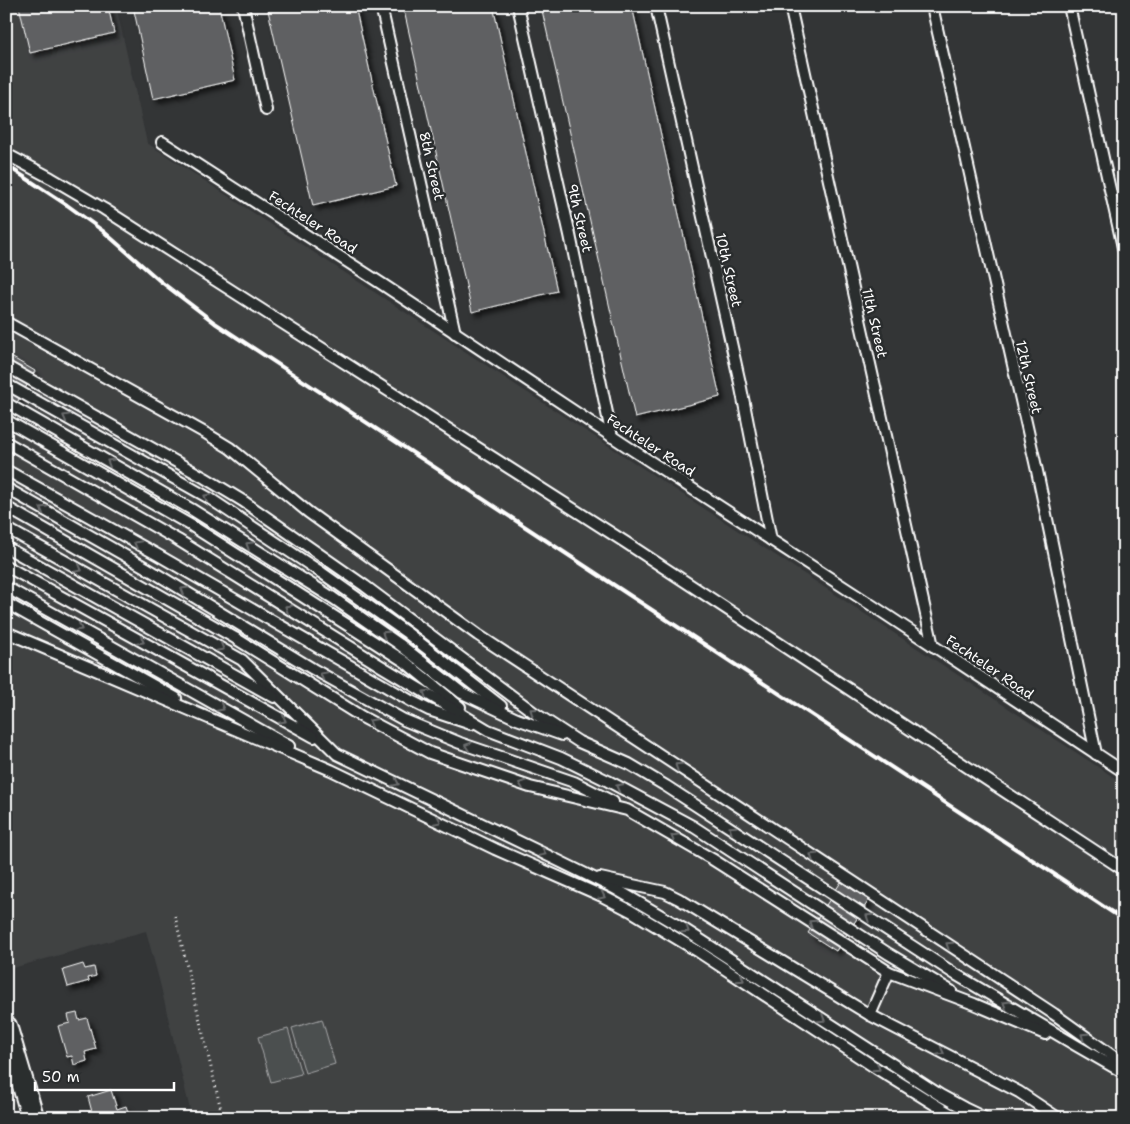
<svg xmlns="http://www.w3.org/2000/svg" width="1130" height="1124" viewBox="0 0 1130 1124" font-family="'Shantell Sans',sans-serif">
  <style>
    .built { fill: #404243 }
    .green { fill: #4c4f50; stroke: #a6a7a8 }
    .building { fill: #5f6162; stroke: #fff; filter: url(#shadow) }
    .lines { fill: none; stroke-linecap: round; stroke-linejoin: round }
    .lane-casing { stroke: #fff; stroke-width: 14 }
    .street-casing { stroke: #fff; stroke-width: 25 }
    .path { stroke: #fff; stroke-width: 3; stroke-dasharray: 1 4; stroke-linecap: butt }
    .lane { stroke: #2a2d2e; stroke-width: 10 }
    .street { stroke: #2a2d2e; stroke-width: 21 }
    .rail { stroke: #fff; stroke-width: 4 }
    .oneway { stroke: #6a6c6d }
    .labels { text-anchor: middle; stroke-width: 5; stroke-linejoin: round; paint-order: stroke }
    .street-label { font-size: 14px; fill: #fff; stroke: #2a2d2e }
  </style>
  <defs>
    <filter id="shadow"><feDropShadow dx="4.5" dy="4.5" stdDeviation="2.5" flood-color="#0009"/></filter>
  </defs>
  <rect width="100%" height="100%" fill="#333536"/>
  <filter id="ink" filterUnits="userSpaceOnUse"><feTurbulence type="fractalNoise" baseFrequency=".02" numOctaves="2"/><feDisplacementMap in="SourceGraphic" scale="10" xChannelSelector="R" yChannelSelector="G"/><feConvolveMatrix kernelMatrix="1 2 1 2 8 2 1 2 1" color-interpolation-filters="sRGB"/></filter>
  <g filter="url(#ink)">
    <polygon class="built" points="6,6 116,6 147,143 1124,784 1124,1118 192,1118 159,979 146,931 9,969 6,960"/>
    <g class="green">
      <polygon points="322,1019 335,1064 305,1073 292,1028"/>
      <polygon points="288,1029 301,1074 271,1082 258,1037"/>
    </g>
    <g class="building">
      <polygon points="19,6 108,6 114,33 30,53"/>
      <polygon points="133,6 219,6 235,80 153,99"/>
      <polygon points="267,6 355,6 396,186 313,206"/>
      <polygon points="403,6 493,6 557,291 472,312"/>
      <polygon points="541,6 632,6 720,397 635,418"/>
      <polygon points="6,354 35,371 6,422"/>
      <polygon points="841,882 869,900 836,951 808,933"/>
      <polygon points="83,964 85,969 94,967 96,976 88,978 89,981 68,987 63,970"/>
      <polygon points="77,1013 79,1020 87,1018 96,1049 85,1052 87,1061 74,1065 72,1056 67,1057 58,1026 70,1023 68,1015"/>
      <polygon points="111,1090 117,1109 126,1106 130,1118 89,1118 88,1113 92,1112 88,1097"/>
    </g>
    <g class="lines">
      <defs>
        <g id="lane">
          <polyline points="243,6 266,110"/>
          <polyline points="381,6 455,333"/>
          <polyline points="518,6 570,235 612,437"/>
          <polyline points="656,6 740,383 771,540"/>
          <polyline points="790,6 933,646"/>
          <polyline points="932,6 1037,471 1096,754"/>
          <polyline points="1069,6 1124,252"/>
          <polyline points="162,142 382,284 631,449 873,606 1124,772"/>
          <polyline points="6,154 51,178 104,209 625,542 1124,870"/>
          <polyline points="6,322 207,434 230,448 308,512 478,635 1054,1014 1124,1064"/>
          <polyline points="6,366 205,478 243,501 365,586 536,714 579,742 629,764 666,786 955,974 1077,1046 1124,1073"/>
          <polyline points="6,384 209,498 322,573 407,633 501,706"/>
          <polyline points="6,403 191,509 333,598 399,644 462,693 517,719 562,735"/>
          <polyline points="6,420 192,526 404,661 460,707"/>
          <polyline points="6,442 178,540 381,666 488,730 561,758 608,781 694,827 889,954 951,991"/>
          <polyline points="6,470 158,555 411,701 429,710 471,724"/>
          <polyline points="6,488 145,567 313,669 404,720 460,743 574,782 613,802"/>
          <polyline points="6,507 235,638 362,717 430,753 530,787 627,810 712,859 889,972 974,1004 1045,1034"/>
          <polyline points="6,528 242,660 337,754 559,861 614,888 682,928 940,1095 964,1108 985,1118"/>
          <polyline points="6,547 274,697"/>
          <polyline points="6,566 314,737"/>
          <polyline points="6,587 289,746"/>
          <polyline points="6,603 176,698"/>
          <polyline points="6,632 331,770 495,849 602,896 631,911 699,952 876,1068 942,1109 958,1118"/>
          <polyline points="600,878 665,892 679,899 870,1015 1019,1092 1058,1118"/>
          <polyline points="870,1015 889,972"/>
        </g>
        <polyline id="street" points="6,1027 33,1118"/>
      </defs>
      <use href="#lane" class="lane-casing"/>
      <use href="#street" class="street-casing"/>
      <polyline class="path" points="175,916 223,1118"/>
      <use href="#lane" class="lane"/>
      <use href="#street" class="street"/>
      <polyline class="rail" points="6,165 67,205 103,231 160,281 215,323 1124,920"/>
    </g>
    <defs><path id="oneway-chevron" d="M-2-3.5L2.5 0L-2 3.5" fill="none" stroke-width="1.6" stroke-linecap="round" stroke-linejoin="round" transform="scale(1.25)"/></defs>
    <g class="oneway">
      <use href="#oneway-chevron" transform="translate(66 417) rotate(-151)"/>
      <use href="#oneway-chevron" transform="translate(110 462) rotate(-150)"/>
      <use href="#oneway-chevron" transform="translate(207 497) rotate(-149)"/>
      <use href="#oneway-chevron" transform="translate(43 509) rotate(-150)"/>
      <use href="#oneway-chevron" transform="translate(137 544) rotate(-151)"/>
      <use href="#oneway-chevron" transform="translate(249 545) rotate(-148)"/>
      <use href="#oneway-chevron" transform="translate(79 569) rotate(29)"/>
      <use href="#oneway-chevron" transform="translate(184 590) rotate(-149)"/>
      <use href="#oneway-chevron" transform="translate(288 608) rotate(-148)"/>
      <use href="#oneway-chevron" transform="translate(79 628) rotate(29)"/>
      <use href="#oneway-chevron" transform="translate(385 634) rotate(-145)"/>
      <use href="#oneway-chevron" transform="translate(141 641) rotate(29)"/>
      <use href="#oneway-chevron" transform="translate(221 648) rotate(29)"/>
      <use href="#oneway-chevron" transform="translate(323 675) rotate(-151)"/>
      <use href="#oneway-chevron" transform="translate(426 693) rotate(-149)"/>
      <use href="#oneway-chevron" transform="translate(221 708) rotate(29)"/>
      <use href="#oneway-chevron" transform="translate(533 711) rotate(-144)"/>
      <use href="#oneway-chevron" transform="translate(283 720) rotate(29)"/>
      <use href="#oneway-chevron" transform="translate(372 722) rotate(-152)"/>
      <use href="#oneway-chevron" transform="translate(468 746) rotate(-161)"/>
      <use href="#oneway-chevron" transform="translate(678 766) rotate(-147)"/>
      <use href="#oneway-chevron" transform="translate(396 783) rotate(26)"/>
      <use href="#oneway-chevron" transform="translate(522 784) rotate(-161)"/>
      <use href="#oneway-chevron" transform="translate(619 787) rotate(-152)"/>
      <use href="#oneway-chevron" transform="translate(438 821) rotate(26)"/>
      <use href="#oneway-chevron" transform="translate(732 829) rotate(-147)"/>
      <use href="#oneway-chevron" transform="translate(674 837) rotate(-150)"/>
      <use href="#oneway-chevron" transform="translate(543 853) rotate(26)"/>
      <use href="#oneway-chevron" transform="translate(813 856) rotate(-147)"/>
      <use href="#oneway-chevron" transform="translate(602 896) rotate(26)"/>
      <use href="#oneway-chevron" transform="translate(869 917) rotate(-147)"/>
      <use href="#oneway-chevron" transform="translate(812 923) rotate(-147)"/>
      <use href="#oneway-chevron" transform="translate(686 930) rotate(33)"/>
      <use href="#oneway-chevron" transform="translate(949 945) rotate(-147)"/>
      <use href="#oneway-chevron" transform="translate(741 979) rotate(33)"/>
      <use href="#oneway-chevron" transform="translate(1006 1004) rotate(-149)"/>
      <use href="#oneway-chevron" transform="translate(822 1019) rotate(33)"/>
      <use href="#oneway-chevron" transform="translate(1084 1036) rotate(-145)"/>
      <use href="#oneway-chevron" transform="translate(941 1052) rotate(28)"/>
      <use href="#oneway-chevron" transform="translate(877 1068) rotate(33)"/>
    </g>
  </g>
  <g class="labels">
    <g class="street-label">
      <text transform="translate(432 166) rotate(77)" y="5">8th Street</text>
      <text transform="translate(580 218) rotate(77)" y="5">9th Street</text>
      <text transform="translate(313 222) rotate(33)" y="5">Fechteler Road</text>
      <text transform="translate(729 270) rotate(77)" y="5">10th Street</text>
      <text transform="translate(875 323) rotate(77)" y="5">11th Street</text>
      <text transform="translate(1029 377) rotate(77)" y="5">12th Street</text>
      <text transform="translate(651 445) rotate(33)" y="5">Fechteler Road</text>
      <text transform="translate(990 667) rotate(34)" y="5">Fechteler Road</text>
    </g>
  </g>
  <rect width="1130" height="1124" fill="none" stroke="#2a2d2e" stroke-width="25"/>
  <rect x="12" y="12" width="1105" height="1099" fill="none" stroke="#fff" stroke-width="2" filter="url(#ink)"/>
  <path d="M35 1082v8h139v-8" fill="none" stroke="#ffffff" stroke-width="2.5"/>
  <text x="42" y="1082" font-size="15" fill="#ffffff" stroke="#2a2d2e" stroke-width="4" paint-order="stroke">50 m</text>
</svg>
